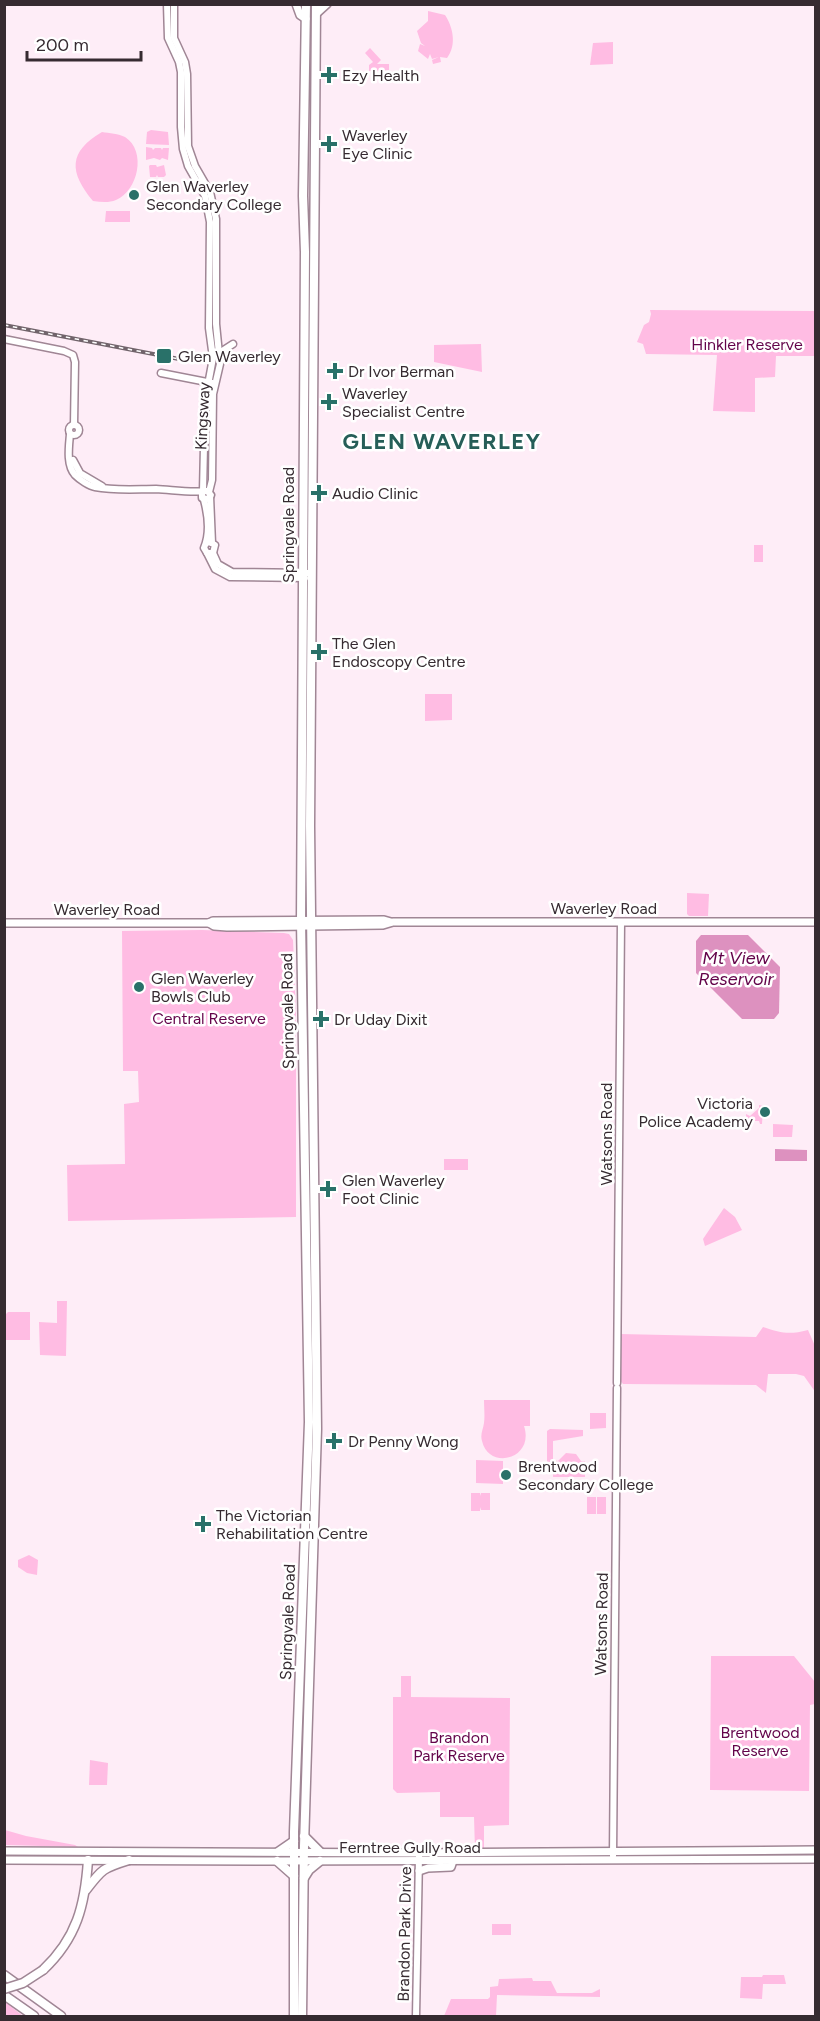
<svg xmlns="http://www.w3.org/2000/svg" width="820" height="2021" viewBox="0 0 820 2021" font-family="Figtree,sans-serif">
  <style>
    .green { fill: #ffbce3 }
    .water { fill: #dd91bf }
    .lines { fill: none; stroke-linecap: round; stroke-linejoin: round }
    .secondary-casing { stroke: #a08695; stroke-width: 9 }
    .primary-casing { stroke: #a08695; stroke-width: 10 }
    .highway-casing { stroke: #a08695; stroke-width: 11 }
    .secondary { stroke: #fff; stroke-width: 6 }
    .primary { stroke: #fff; stroke-width: 7 }
    .highway { stroke: #fff; stroke-width: 8 }
    .rail-casing { stroke: #71646b; stroke-width: 4 }
    .rail { stroke: #fff; stroke-width: 1.5; stroke-dasharray: 4.5; stroke-linecap: butt }
    .highway-bridge-casing { stroke: #a08695; stroke-width: 11; stroke-linecap: butt }
    .highway-bridge { stroke: #fff; stroke-width: 8 }
    .poi-dot { fill: #297169; stroke: #fff; stroke-width: 2 }
    .labels { text-anchor: middle; stroke-width: 5; stroke-linejoin: round; paint-order: stroke }
    .poi-label { font-size: 16px; fill: #362b31; stroke: #fff; text-anchor: start }
    .park-label { font-size: 16px; fill: #63044a; stroke: #fff }
    .street-label { font-size: 16px; fill: #362b31; stroke: #fff }
    .water-label { font-size: 18px; font-style: italic; fill: #620349; stroke: #fff }
    .district-label { font-size: 22px; font-weight: bold; letter-spacing: 1.5px; fill: #265e58; stroke: #fff }
  </style>
  <rect width="100%" height="100%" fill="#feedf7"/>
  <g class="green">
    <path d="M428,11L445,15C453,27 457,45 447,58L440,57L441,62L433,64L432,60L439,57L432,59L430,54L428,59L418,51L420,44L425,46L421,43L417,31L428,21Z"/>
    <polygon points="613,42 613,64 590,65 593,43"/>
    <polygon points="370,48 381,60 377,64 389,64 389,70 369,71 369,65 373,62 365,53"/>
    <polygon points="151,130 168,132 169,145 146,144 147,132"/>
    <path d="M102,132C109,133 119,134 125,137C147,151 138,191 116,200C109,203 101,202 93,201C69,172 68,152 102,132Z"/>
    <polygon points="146,147 152,148 153,150 155,148 161,148 162,150 163,148 169,148 168,160 162,158 160,160 154,158 146,160"/>
    <polygon points="150,165 156,165 157,167 164,165 166,175 164,177 158,177 157,175 156,177 150,177 149,166"/>
    <polygon points="106,211 130,211 130,222 105,222"/>
    <polygon points="650,310 815,311 815,356 776,356 775,377 755,378 755,412 713,411 717,355 646,354 643,344 637,342 644,325 649,322 651,314"/>
    <polygon points="481,344 482,372 434,362 434,345"/>
    <rect x="754" y="545" width="9" height="17"/>
    <polygon points="425,694 452,694 452,720 425,721"/>
    <polygon points="687,893 709,894 708,916 689,916 687,914"/>
    <polygon points="202,930 284,933 289,934 293,940 296,1013 296,1217 68,1221 67,1165 125,1164 124,1104 139,1102 138,1071 123,1071 122,931"/>
    <polygon points="759,1105 763,1106 762,1124 760,1124 759,1121 726,1121 725,1124 725,1116 726,1120 744,1118 746,1117 746,1114 750,1116 759,1108"/>
    <polygon points="773,1124 793,1125 792,1137 773,1137"/>
    <rect x="444" y="1159" width="24" height="11"/>
    <polygon points="724,1208 735,1217 742,1230 705,1246 703,1239"/>
    <polygon points="57,1301 67,1301 66,1356 40,1355 39,1322 57,1323"/>
    <polygon points="8,1312 30,1312 30,1340 5,1340 5,1315"/>
    <path d="M763,1327C781,1333 789,1335 808,1330L815,1346L816,1393L804,1376L796,1374H768L766,1393L756,1385L623,1384L619,1379L620,1334L756,1337Z"/>
    <path d="M484,1400H530V1426H524C535,1459 489,1471 482,1441C480,1434 483,1430 484,1423C485,1416 484,1407 484,1400Z"/>
    <polygon points="590,1413 606,1413 606,1428 590,1429"/>
    <polygon points="550,1429 583,1430 583,1436 553,1441 553,1460 558,1461 566,1453 576,1454 581,1461 585,1461 585,1477 553,1477 553,1462 547,1462 547,1431"/>
    <polygon points="476,1460 503,1461 503,1484 476,1483"/>
    <polygon points="471,1493 480,1493 480,1496 481,1493 490,1493 490,1510 481,1510 480,1507 480,1511 471,1511"/>
    <rect x="587" y="1497" width="9" height="17"/>
    <rect x="597" y="1497" width="9" height="17"/>
    <polygon points="29,1555 38,1560 37,1575 27,1573 18,1567 18,1560"/>
    <polygon points="711,1656 794,1656 815,1682 815,1704 810,1705 809,1791 710,1790"/>
    <polygon points="401,1676 411,1676 411,1697 510,1698 509,1825 484,1826 484,1850 475,1850 474,1817 440,1817 440,1792 397,1793 393,1789 393,1697 401,1697"/>
    <polygon points="90,1760 108,1763 107,1785 89,1785"/>
    <polygon points="5,1830 26,1836 75,1845 78,1847 5,1845"/>
    <rect x="492" y="1924" width="19" height="11"/>
    <polygon points="763,1975 784,1975 786,1984 763,1984 762,1999 740,1998 741,1977 762,1977"/>
    <polygon points="532,1978 533,1981 551,1981 557,1993 592,1993 600,1989 600,1997 497,1995 496,2016 444,2016 451,1999 488,1999 490,1997 490,1987 498,1986 499,1979"/>
    <polygon points="4,2002 5,2002 23,2016 5,2016"/>
  </g>
  <g class="water">
    <polygon points="701,935 748,935 780,967 779,1013 774,1019 742,1019 696,973 696,941"/>
    <polygon points="775,1149 807,1150 807,1161 775,1161"/>
  </g>
  <g class="lines">
    <defs>
      <g id="secondary">
        <polyline points="167,4 168,38 179,62 181,72 181,127 183,149 188,166 205,196 210,222 209,328 213,358 205,401 203,491"/>
        <polyline points="174,4 174,38 185,62 187,74 188,146 195,166 210,192 216,219 216,324 220,364 213,394 212,480 209,492"/>
        <polyline points="4,339 64,351 73,355 75,362 74,425"/>
        <polyline points="219,353 233,344"/>
        <polyline points="161,373 212,383"/>
        <circle cx="74" cy="430" r="5"/>
        <path d="M70,434C69,446 66,465 75,475C80,480 89,486 95,487C115,491 137,489 156,489C174,490 190,493 207,491L211,495L209,499L202,498V492"/>
        <polyline points="73,460 80,473 102,486"/>
        <polyline points="210,496 212,543"/>
        <path d="M204,500C208,515 210,534 204,548L207,553H213L215,545L210,542L206,543"/>
        <polyline points="207,553 215,569 230,577 305,578"/>
        <polyline points="213,553 218,564 232,572 310,573"/>
        <polyline points="617,1383 621,922"/>
        <polyline points="613,1856 617,1388"/>
        <polyline points="416,2016 419,1856"/>
      </g>
      <g id="primary">
        <polyline points="296,4 300,15 306,19"/>
        <polyline points="316,14 327,4"/>
        <polyline points="4,923 209,923 213,921 384,920 391,922"/>
        <polyline points="209,923 214,926 227,927 383,925 393,922 816,922"/>
        <polyline points="4,1851 418,1853 816,1850"/>
        <polyline points="4,1860 277,1861 816,1859"/>
        <polyline points="419,1871 428,1868 451,1867 453,1861"/>
      </g>
      <g id="highway">
        <polyline points="304,1836 320,1852"/>
        <polyline points="278,1852 294,1841"/>
        <polyline points="277,1861 294,1876"/>
        <polyline points="304,1878 309,1870 320,1861"/>
        <path d="M86,1890C102,1869 103,1868 129,1860"/>
        <path d="M43,1970C77,1938 85,1905 88,1860"/>
        <polyline points="4,1975 61,2016"/>
        <polyline points="4,1995 34,2016"/>
        <polyline points="294,2016 294,1832 309,1422 301,921 305,252 303,196 306,4"/>
        <polyline points="302,2016 304,1846 317,1429 310,826 316,4"/>
      </g>
    </defs>
    <use href="#secondary" class="secondary-casing"/>
    <use href="#primary" class="primary-casing"/>
    <use href="#highway" class="highway-casing"/>
    <use href="#secondary" class="secondary"/>
    <use href="#primary" class="primary"/>
    <use href="#highway" class="highway"/>
    <defs>
      <polyline id="rail" points="4,325 179,359"/>
    </defs>
    <use href="#rail" class="rail-casing"/>
    <use href="#rail" class="rail"/>
    <defs>
      <polyline id="highway-bridge" points="4,1989 23,1983 43,1970"/>
    </defs>
    <use href="#highway-bridge" class="highway-bridge-casing"/>
    <use href="#highway-bridge" class="highway-bridge"/>
  </g>
  <g class="poi-dot">
    <path d="M326 66h6v6h6v6h-6v6h-6v-6h-6v-6h6z"/>
    <path d="M326 135h6v6h6v6h-6v6h-6v-6h-6v-6h6z"/>
    <circle cx="134" cy="195" r="6"/>
    <rect x="156" y="348" width="16" height="16" rx="3"/>
    <path d="M332 362h6v6h6v6h-6v6h-6v-6h-6v-6h6z"/>
    <path d="M326 393h6v6h6v6h-6v6h-6v-6h-6v-6h6z"/>
    <path d="M316 484h6v6h6v6h-6v6h-6v-6h-6v-6h6z"/>
    <path d="M316 643h6v6h6v6h-6v6h-6v-6h-6v-6h6z"/>
    <circle cx="139" cy="987" r="6"/>
    <path d="M318 1010h6v6h6v6h-6v6h-6v-6h-6v-6h6z"/>
    <circle cx="765" cy="1112" r="6"/>
    <path d="M325 1180h6v6h6v6h-6v6h-6v-6h-6v-6h6z"/>
    <path d="M331 1432h6v6h6v6h-6v6h-6v-6h-6v-6h6z"/>
    <circle cx="506" cy="1475" r="6"/>
    <path d="M200 1515h6v6h6v6h-6v6h-6v-6h-6v-6h6z"/>
  </g>
  <g class="labels">
    <g class="poi-label">
      <text x="342" y="81">Ezy Health</text>
      <text x="342" y="141">Waverley<tspan x="342" dy="18">Eye Clinic</tspan></text>
      <text x="146" y="192">Glen Waverley<tspan x="146" dy="18">Secondary College</tspan></text>
      <text x="178" y="362">Glen Waverley</text>
      <text x="348" y="377">Dr Ivor Berman</text>
      <text x="342" y="399">Waverley<tspan x="342" dy="18">Specialist Centre</tspan></text>
      <text x="332" y="499">Audio Clinic</text>
      <text x="332" y="649">The Glen<tspan x="332" dy="18">Endoscopy Centre</tspan></text>
      <text x="151" y="984">Glen Waverley<tspan x="151" dy="18">Bowls Club</tspan></text>
      <text x="334" y="1025">Dr Uday Dixit</text>
      <text x="753" y="1109" text-anchor="end">Victoria<tspan x="753" dy="18">Police Academy</tspan></text>
      <text x="342" y="1186">Glen Waverley<tspan x="342" dy="18">Foot Clinic</tspan></text>
      <text x="348" y="1447">Dr Penny Wong</text>
      <text x="518" y="1472">Brentwood<tspan x="518" dy="18">Secondary College</tspan></text>
      <text x="216" y="1521">The Victorian<tspan x="216" dy="18">Rehabilitation Centre</tspan></text>
    </g>
    <g class="park-label">
      <text x="747" y="350">Hinkler Reserve</text>
      <text x="209" y="1024">Central Reserve</text>
      <text x="760" y="1738">Brentwood<tspan x="760" dy="18">Reserve</tspan></text>
      <text x="459" y="1743">Brandon<tspan x="459" dy="18">Park Reserve</tspan></text>
    </g>
    <g class="street-label">
      <text transform="translate(202 416) rotate(-87)" y="6">Kingsway</text>
      <text transform="translate(288 525) rotate(-90)" y="6">Springvale Road</text>
      <text x="604" y="914">Waverley Road</text>
      <text x="107" y="915">Waverley Road</text>
      <text transform="translate(287 1011) rotate(-91)" y="6">Springvale Road</text>
      <text transform="translate(606 1134) rotate(-90)" y="6">Watsons Road</text>
      <text transform="translate(287 1622) rotate(-88)" y="6">Springvale Road</text>
      <text transform="translate(601 1624) rotate(-89)" y="6">Watsons Road</text>
      <text x="410" y="1853">Ferntree Gully Road</text>
      <text transform="translate(404 1934) rotate(-89)" y="6">Brandon Park Drive</text>
    </g>
    <g class="water-label">
      <text x="736" y="964">Mt View<tspan x="736" dy="21">Reservoir</tspan></text>
    </g>
    <g class="district-label">
      <text x="442" y="449">GLEN WAVERLEY</text>
    </g>
  </g>
  <rect width="820" height="2021" fill="none" stroke="#362b31" stroke-width="12"/>
  <path d="M27 51v9h114v-9" fill="none" stroke="#362b31" stroke-width="3"/>
  <text x="36" y="51" font-size="18" fill="#362b31" stroke="#ffffff" stroke-width="4.5" paint-order="stroke">200 m</text>
</svg>
